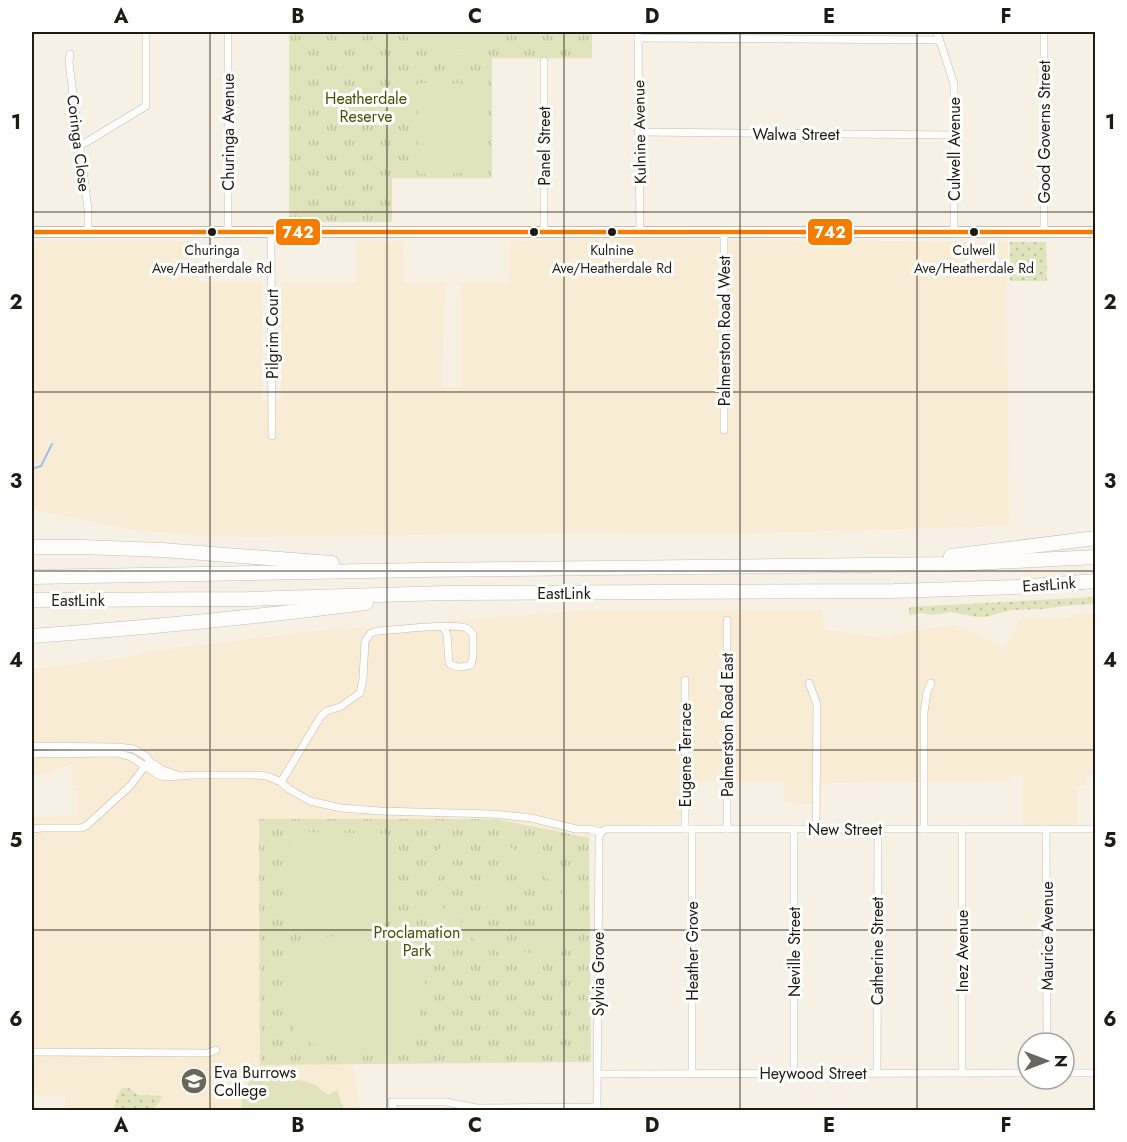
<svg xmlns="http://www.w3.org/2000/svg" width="1127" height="1142" viewBox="0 0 1127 1142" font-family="Jost,sans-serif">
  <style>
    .built { fill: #f9ecd5 }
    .grass { fill: url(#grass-dots) }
    .park { fill: url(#park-tufts) }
    .garden { fill: #e1e3bd; fill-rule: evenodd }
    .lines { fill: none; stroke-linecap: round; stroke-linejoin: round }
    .stream { stroke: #9dc0f2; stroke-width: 2 }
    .minor-casing { stroke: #c2bcb3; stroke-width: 8 }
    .secondary-casing { stroke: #c2bcb3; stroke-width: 12 }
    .motorway-casing { stroke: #c2bcb3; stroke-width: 15 }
    .minor { stroke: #fefdfb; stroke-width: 7 }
    .secondary { stroke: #fefdfb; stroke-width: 10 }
    .motorway { stroke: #fefdfb; stroke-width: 14 }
    .bus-1-casing { stroke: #fff; stroke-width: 9 }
    .bus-1 { stroke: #f47d01; stroke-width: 4.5 }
    .grid { fill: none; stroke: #201b12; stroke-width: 1.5; stroke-opacity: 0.55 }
    .bus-dot { fill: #201b12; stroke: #fff; stroke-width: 2 }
    .labels { text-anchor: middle; stroke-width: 6; stroke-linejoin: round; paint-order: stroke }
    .bus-label { font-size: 14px; fill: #201b12; stroke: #fff }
    .park-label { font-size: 16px; fill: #484f01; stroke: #fff }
    .street-label { font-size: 16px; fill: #201b12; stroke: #fff }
    .poi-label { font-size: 16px; fill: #201b12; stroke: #fff; text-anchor: start }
    .line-badge { stroke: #fff; stroke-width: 2 }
    .badge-label { font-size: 16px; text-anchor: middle; font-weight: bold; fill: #fff }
    .neatline { fill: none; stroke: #201b12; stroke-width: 2 }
    .grid-label { font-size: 20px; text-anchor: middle; font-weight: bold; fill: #201b12 }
  </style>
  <defs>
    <pattern id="grass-dots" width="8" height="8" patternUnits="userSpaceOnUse" patternTransform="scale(1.5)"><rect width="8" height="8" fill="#e1e3bd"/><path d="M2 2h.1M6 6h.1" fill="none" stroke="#c1c2a1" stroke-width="1.8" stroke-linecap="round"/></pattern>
    <pattern id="park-tufts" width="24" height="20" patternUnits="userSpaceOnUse" patternTransform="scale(1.5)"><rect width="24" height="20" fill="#e1e3bd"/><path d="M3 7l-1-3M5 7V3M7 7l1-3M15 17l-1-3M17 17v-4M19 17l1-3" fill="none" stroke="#c1c2a1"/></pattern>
  </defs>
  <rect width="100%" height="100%" fill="#f6f0e5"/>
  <g class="built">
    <polygon points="588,239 1008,242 1007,284 1009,526 728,534 584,533 221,537 134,530 35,510 32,507 32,241 199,241 198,282 262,282 261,401 281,399 281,283 356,283 356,241 403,241 404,283 445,283 442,387 462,387 461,282 509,282 510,241"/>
    <polygon points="590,610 822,610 825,630 887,638 921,629 955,625 1005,647 1021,618 1067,618 1079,613 1095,613 1095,774 1087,775 1087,783 1086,785 1077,786 1077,825 1023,826 1023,777 1009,776 1009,781 821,783 821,804 796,804 796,802 784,802 784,782 689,781 682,819 677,824 591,826 589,838 496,819 260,1065 353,1064 360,1110 65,1110 65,1095 32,1095 32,817 77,816 78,791 72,790 72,764 49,773 39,775 32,774 32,669 131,657 143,652 317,631"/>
  </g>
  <g class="grass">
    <polygon points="1010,242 1046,242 1047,281 1010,281"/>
    <polygon points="1095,597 1095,604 1063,606 1043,609 1011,610 986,617 976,617 951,612 932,615 922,613 909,615 909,607"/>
    <polygon points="122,1088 129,1088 138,1095 162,1096 159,1103 152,1110 113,1110 117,1097"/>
  </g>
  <g class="park">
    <polygon points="289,32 592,32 592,58 492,58 492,178 392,178 392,222 289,222"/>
    <polygon points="259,819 496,819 589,838 591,1062 260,1065"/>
  </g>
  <g class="garden">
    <path d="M404,32H508C480,58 428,70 404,32Z"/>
    <polygon points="418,83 484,84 484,173 418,174"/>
    <polygon points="296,832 388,834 396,860 395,883 390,921 372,933 323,934 289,925 291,837"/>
    <path d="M474,835C491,835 506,845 521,853C538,862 560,869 571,886C598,925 562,972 517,961C504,956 492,948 480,942C468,936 454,930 443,922C425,907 420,880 432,859C440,844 456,836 474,835ZM478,844C494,847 552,878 563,891L530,953C514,952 501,942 487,935C459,921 420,908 443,869L468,883L499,910L509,888L470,879L445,866C453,849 459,844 478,844Z"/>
    <polygon points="520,869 543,880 541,882 544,884 516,885"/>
    <polygon points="437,924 490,953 489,954 451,934 497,959 497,960 443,933 444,930 436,926"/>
    <polygon points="377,934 424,975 426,990 414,1039 404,1046 366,1056 340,1057 328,1054 320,1050 294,1030 285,998 285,960 302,938"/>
    <polygon points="258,1072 279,1074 314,1084 328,1095 337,1090 344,1110 241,1110 242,1097 245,1094 246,1088 249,1081 256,1079"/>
  </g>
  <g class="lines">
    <polyline class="stream" points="32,469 41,466 52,444"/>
    <defs>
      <g id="minor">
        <polyline points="228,32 228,232"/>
        <polyline points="638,32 640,232"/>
        <polyline points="937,32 954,84 954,232"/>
        <polyline points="638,38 939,40"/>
        <polyline points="70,54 69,63 88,209 88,232"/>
        <polyline points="544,61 544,232"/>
        <polyline points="638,132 954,135"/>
        <polyline points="80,144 85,143 146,106 146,32"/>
        <polyline points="271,232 272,436"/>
        <polyline points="1044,232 1044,32"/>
        <polyline points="724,430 724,232"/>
        <polyline points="727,620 727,829"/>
        <polyline points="685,680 685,829"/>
        <polyline points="809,683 817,704 816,829"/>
        <polyline points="32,746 118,747 134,749 147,757 149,761 161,769 177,775"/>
        <polyline points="32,754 117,753 131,757 160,776 168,777 192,775 254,775 267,776 281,782 289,789 310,801 341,808 380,811 492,814 531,818 576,829 590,829 601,832"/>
        <path d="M281,782L321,716L327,711L340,707L360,693L363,679L365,641L371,633L378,631C396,630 452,623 466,628C469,630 471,632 473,634V656L471,665C463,667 456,669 449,663L447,634L443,627"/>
        <polyline points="32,829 42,828 81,828 86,826 130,786 146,765"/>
        <polyline points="692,829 692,1073"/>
        <polyline points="924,829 924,712 927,692 931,683"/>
        <polyline points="1046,829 1047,1043"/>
        <polyline points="32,1052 208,1053 216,1050"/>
        <polyline points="877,1073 878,829"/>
        <polyline points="962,1073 962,829"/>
        <polyline points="1064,1073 1096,1073"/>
        <polyline points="598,1074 1028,1073"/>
        <polyline points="794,1074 794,829"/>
        <polyline points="394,1110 392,1102 446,1102 477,1108 597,1107"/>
        <polyline points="597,1110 599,838 601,832 606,829 1096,829"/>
      </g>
      <polyline id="secondary" points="32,232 1096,232"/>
      <g id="motorway">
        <polyline points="32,547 83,547 162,550 332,563"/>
        <polyline points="951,556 1096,538"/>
        <polyline points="32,577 420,570 953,564 1096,557"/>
        <polyline points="32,600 248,599 445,593 894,591 1015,587 1096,581"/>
        <path d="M32,636C143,628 255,617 366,603"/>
      </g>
    </defs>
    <use href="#minor" class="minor-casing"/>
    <use href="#secondary" class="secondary-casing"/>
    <use href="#motorway" class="motorway-casing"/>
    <use href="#minor" class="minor"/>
    <use href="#secondary" class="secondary"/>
    <use href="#motorway" class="motorway"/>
    <defs>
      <polyline id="bus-1" points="32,232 1096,232"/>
    </defs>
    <use href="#bus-1" class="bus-1-casing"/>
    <use href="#bus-1" class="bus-1"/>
  </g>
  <path class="grid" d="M210,32V1110M387,32V1110M564,32V1110M740,32V1110M917,32V1110M32,212H1096M32,392H1096M32,571H1096M32,750H1096M32,930H1096"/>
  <defs>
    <symbol id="university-disc" viewBox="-11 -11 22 22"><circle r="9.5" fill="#6b665c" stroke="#fff"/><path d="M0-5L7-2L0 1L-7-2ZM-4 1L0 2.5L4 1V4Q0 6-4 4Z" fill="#fff"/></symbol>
  </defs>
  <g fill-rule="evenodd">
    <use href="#university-disc" x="179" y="1066" width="30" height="30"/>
  </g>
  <g class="bus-dot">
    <circle cx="212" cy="232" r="5"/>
    <circle cx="534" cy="232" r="5"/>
    <circle cx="612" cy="232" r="5"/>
    <circle cx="974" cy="232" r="5"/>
  </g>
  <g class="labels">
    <g class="bus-label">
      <text x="212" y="255">Churinga<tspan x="212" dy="18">Ave/Heatherdale Rd</tspan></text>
      <text x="612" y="255">Kulnine<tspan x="612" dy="18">Ave/Heatherdale Rd</tspan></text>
      <text x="974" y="255">Culwell<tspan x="974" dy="18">Ave/Heatherdale Rd</tspan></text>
    </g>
    <g class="park-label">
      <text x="366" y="104">Heatherdale<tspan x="366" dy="18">Reserve</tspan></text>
      <text x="417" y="938">Proclamation<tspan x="417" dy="18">Park</tspan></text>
    </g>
    <g class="street-label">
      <text transform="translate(228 132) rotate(-90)" y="6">Churinga Avenue</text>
      <text transform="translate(639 132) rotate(-91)" y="6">Kulnine Avenue</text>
      <text transform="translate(1044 132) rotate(-90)" y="6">Good Governs Street</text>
      <text x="796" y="140">Walwa Street</text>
      <text transform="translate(79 143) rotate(83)" y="6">Coringa Close</text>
      <text transform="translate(544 146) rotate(-90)" y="6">Panel Street</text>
      <text transform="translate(954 149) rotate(-90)" y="6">Culwell Avenue</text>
      <text transform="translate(724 331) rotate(-90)" y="6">Palmerston Road West</text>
      <text transform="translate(272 334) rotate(-90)" y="6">Pilgrim Court</text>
      <text transform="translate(1049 584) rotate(-4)" y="6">EastLink</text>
      <text x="564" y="599">EastLink</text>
      <text x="78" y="606">EastLink</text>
      <text transform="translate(727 725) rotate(-90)" y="6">Palmerston Road East</text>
      <text transform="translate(685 755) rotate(-90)" y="6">Eugene Terrace</text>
      <text x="845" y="835">New Street</text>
      <text transform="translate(1047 936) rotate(-90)" y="6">Maurice Avenue</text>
      <text transform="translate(692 951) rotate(-90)" y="6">Heather Grove</text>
      <text transform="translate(877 951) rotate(-90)" y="6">Catherine Street</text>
      <text transform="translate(962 951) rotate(-90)" y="6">Inez Avenue</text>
      <text transform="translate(794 952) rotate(-90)" y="6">Neville Street</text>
      <text transform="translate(598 974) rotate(-90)" y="6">Sylvia Grove</text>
      <text x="813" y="1079">Heywood Street</text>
    </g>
    <g class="poi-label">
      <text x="214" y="1078">Eva Burrows<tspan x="214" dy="18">College</tspan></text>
    </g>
  </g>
  <g class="line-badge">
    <rect x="275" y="218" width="46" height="28" rx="6" fill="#f47d01"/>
    <rect x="807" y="218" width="46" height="28" rx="6" fill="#f47d01"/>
  </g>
  <g class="badge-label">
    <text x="298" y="238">742</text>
    <text x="830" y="238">742</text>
  </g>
  <rect width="1127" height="1142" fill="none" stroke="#ffffff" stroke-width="66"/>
  <g transform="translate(1046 1061) rotate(90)"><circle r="28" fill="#ffffff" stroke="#a6a4a0" stroke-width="1.5"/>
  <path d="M0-4.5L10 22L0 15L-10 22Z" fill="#6b665c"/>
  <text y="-9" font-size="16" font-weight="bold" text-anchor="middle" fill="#201b12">N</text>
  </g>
  <rect x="33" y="33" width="1061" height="1076" class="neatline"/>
  <g class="grid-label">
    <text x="121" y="23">A</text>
    <text x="298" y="23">B</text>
    <text x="475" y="23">C</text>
    <text x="652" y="23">D</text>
    <text x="829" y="23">E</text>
    <text x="1006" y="23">F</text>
    <text x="16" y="129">1</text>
    <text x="1110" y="129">1</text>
    <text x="16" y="309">2</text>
    <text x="1110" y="309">2</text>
    <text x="16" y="488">3</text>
    <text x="1110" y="488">3</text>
    <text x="16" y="667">4</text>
    <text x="1110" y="667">4</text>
    <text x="16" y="847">5</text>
    <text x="1110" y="847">5</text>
    <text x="16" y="1026">6</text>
    <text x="1110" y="1026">6</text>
    <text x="121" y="1132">A</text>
    <text x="298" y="1132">B</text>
    <text x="475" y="1132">C</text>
    <text x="652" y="1132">D</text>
    <text x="829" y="1132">E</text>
    <text x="1006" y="1132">F</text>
  </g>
</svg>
